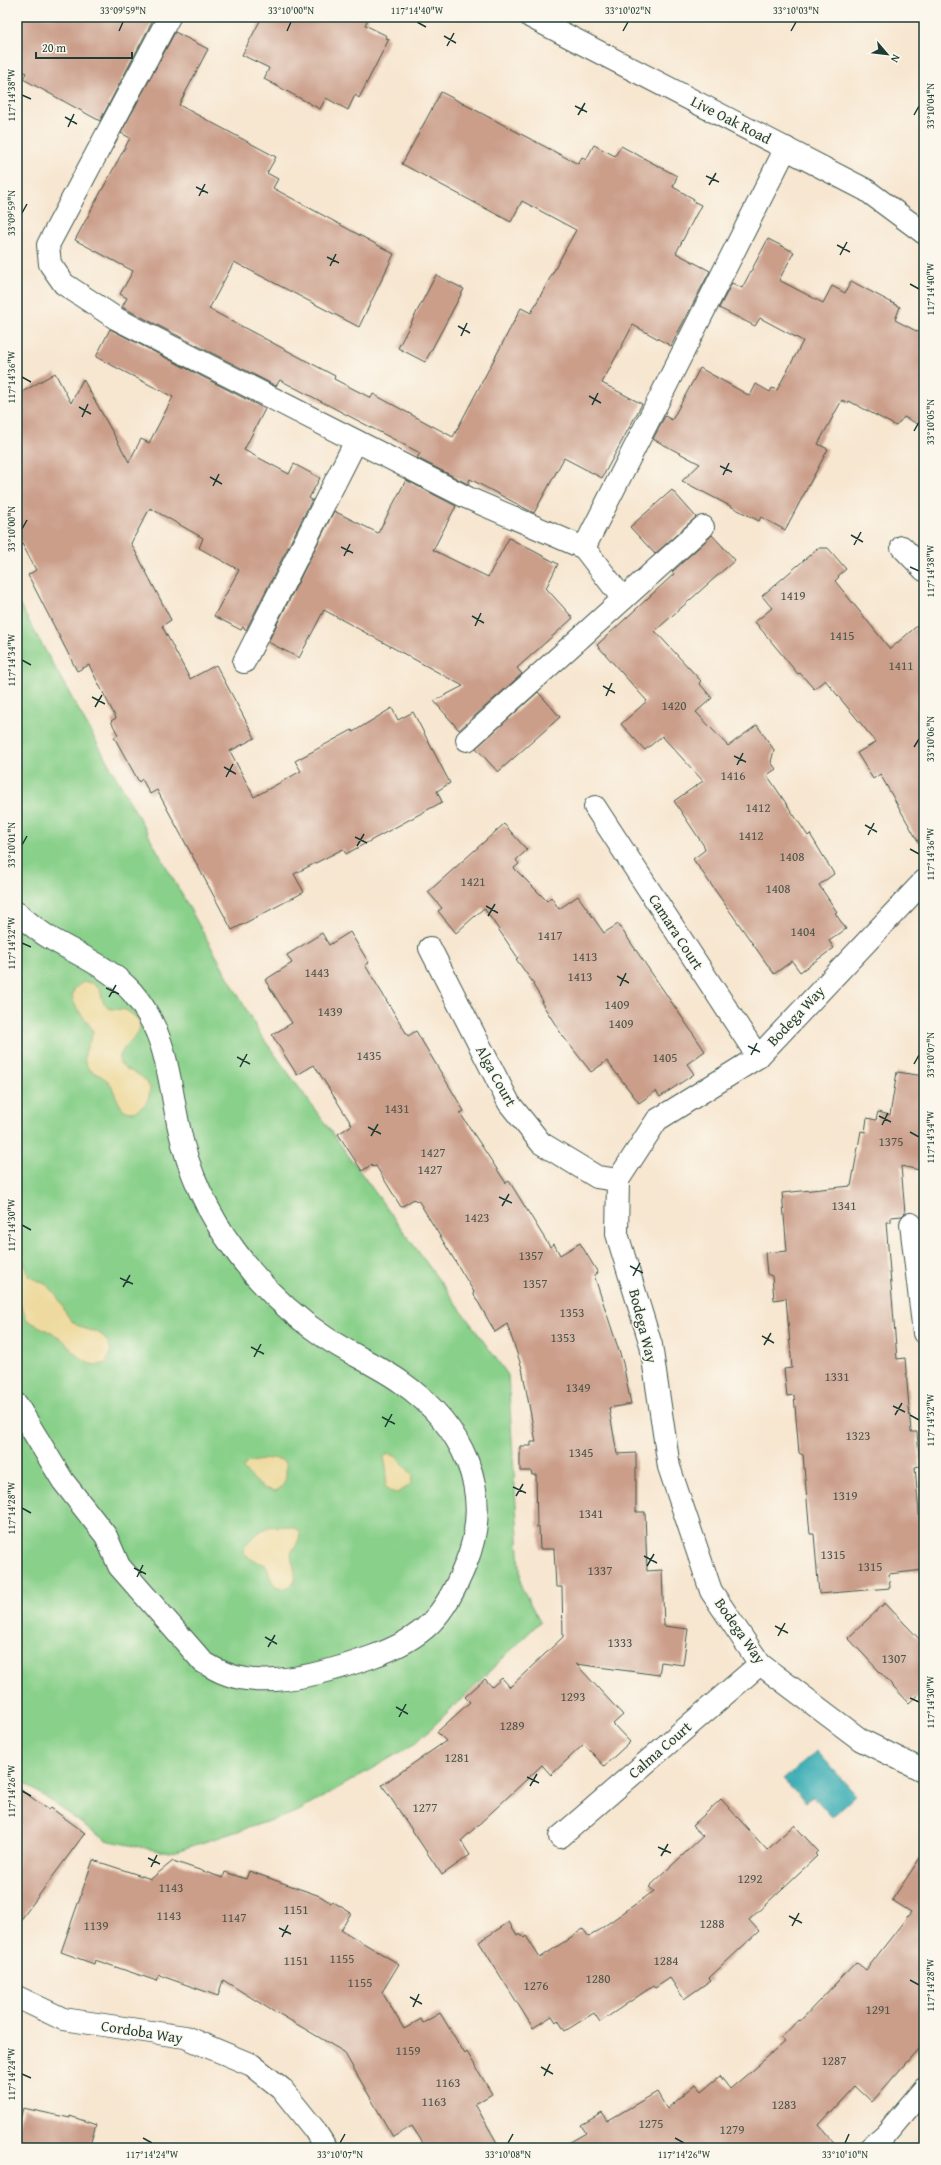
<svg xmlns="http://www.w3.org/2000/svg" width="941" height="2165" viewBox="0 0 941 2165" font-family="'Gentium Book Plus',serif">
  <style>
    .green { fill: #89d08a; stroke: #54865f }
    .sand { fill: #eeda9e; stroke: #868c69 }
    .water { fill: #3eafb6; stroke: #2e7675 }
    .building { fill: #cb9e8a }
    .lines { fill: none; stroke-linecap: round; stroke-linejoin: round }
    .minor-casing { stroke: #3f564b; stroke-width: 24 }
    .minor { stroke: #fff; stroke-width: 22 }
    .ticks { fill: none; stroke: #1f3d34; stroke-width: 1.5 }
    .labels { text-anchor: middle; stroke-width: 3; stroke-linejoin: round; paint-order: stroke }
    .number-label { font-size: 13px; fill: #4a554a }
    .street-label { font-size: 15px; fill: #1f3d34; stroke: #fbf7ec }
    .neatline { fill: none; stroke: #1f3d34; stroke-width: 1.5 }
    .ticks-label { font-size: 10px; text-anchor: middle; fill: #1f3d34 }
  </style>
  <rect width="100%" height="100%" fill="#fbf7ec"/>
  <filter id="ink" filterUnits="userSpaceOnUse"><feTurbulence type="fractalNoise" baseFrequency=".025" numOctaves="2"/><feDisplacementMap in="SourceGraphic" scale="8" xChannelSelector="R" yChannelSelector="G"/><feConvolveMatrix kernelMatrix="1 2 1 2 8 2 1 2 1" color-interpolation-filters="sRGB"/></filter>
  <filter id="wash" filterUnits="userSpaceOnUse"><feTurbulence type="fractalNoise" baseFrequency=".012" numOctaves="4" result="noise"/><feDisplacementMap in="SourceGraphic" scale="16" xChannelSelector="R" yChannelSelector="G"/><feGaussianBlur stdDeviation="0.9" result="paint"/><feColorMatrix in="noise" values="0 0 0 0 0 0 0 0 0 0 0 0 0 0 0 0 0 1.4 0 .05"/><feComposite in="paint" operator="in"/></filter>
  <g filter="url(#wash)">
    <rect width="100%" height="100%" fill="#f7e6d0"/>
    <polygon class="green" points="17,600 260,1034 508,1375 521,1586 540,1622 416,1743 297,1812 170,1853 105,1840 17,1777"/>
    <g class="sand">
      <path d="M84,982C107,984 97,995 106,1006C111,1012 123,1007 129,1012C158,1031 120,1040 119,1061C127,1075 141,1069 150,1088C150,1095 148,1102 142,1107C119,1125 117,1090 108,1081C101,1074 89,1073 86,1064C81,1054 91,1042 93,1031C87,1017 56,995 84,982Z"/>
      <path d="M17,1252C26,1256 23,1267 27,1273C32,1281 44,1281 50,1288C61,1297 63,1314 74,1323C89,1335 104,1325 111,1351L106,1363L99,1365L90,1364L80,1358L61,1338L27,1320L17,1296Z"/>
      <polygon points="388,1453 397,1457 413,1476 410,1485 397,1493 389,1491 385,1487 387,1472 384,1457"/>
      <path d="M272,1458L282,1460L286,1465C286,1476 287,1486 275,1491L263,1488L243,1469L246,1463Z"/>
      <path d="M291,1526L299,1531C302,1540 295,1545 291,1553C291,1562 298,1573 294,1582C289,1590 278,1590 273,1583C269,1577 269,1570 266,1565L251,1559L243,1552C244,1543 258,1532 266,1528C273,1525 284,1527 291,1526Z"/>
    </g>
    <polygon class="water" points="817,1751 856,1795 832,1817 813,1796 806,1802 783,1780"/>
    <g id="blocks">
      <g class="building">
        <polygon points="17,17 148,17 153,20 100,121 23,79 26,73 17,68"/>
        <polygon points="262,17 369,17 365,25 387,36 386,38 389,39 359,98 355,95 348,110 326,98 320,109 264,79 269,68 242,55"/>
        <polygon points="175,32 208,49 179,105 276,157 267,173 278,179 273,188 394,254 359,327 234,262 209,309 335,376 334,379 371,398 373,394 453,437 521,308 531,313 576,230 522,201 511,222 402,164 441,92 578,164 582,157 586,160 594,145 615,156 621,146 677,176 673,187 694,199 693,201 701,205 676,253 710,271 671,346 633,325 602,383 642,404 602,478 564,458 534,513 470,479 468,484 417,458 420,453 280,380 276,386 122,307 127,298 120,294 133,271 75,240 130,138 121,133"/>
        <polygon points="768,239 794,252 779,280 823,303 832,286 845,293 851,281 900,307 895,320 924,335 924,427 904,417 896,426 849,401 848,403 842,400 818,444 828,449 785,530 761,517 759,521 682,481 700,464 653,439 665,416 672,420 700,368 750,396 756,384 770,392 772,388 777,390 803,341 760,318 755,326 719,308 732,283 742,288"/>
        <polygon points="436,275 464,289 425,362 398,348"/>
        <polygon points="110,329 265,409 244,450 289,474 294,464 320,478 309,498 312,500 246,630 243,627 241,630 214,616 239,570 199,548 203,538 150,508 131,543 171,620 162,626 190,679 216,665 255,738 230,751 254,797 301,771 295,761 352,730 353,732 392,708 398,720 413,712 450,783 437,791 442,802 346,854 343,849 294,874 304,892 232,930 157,790 150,794 142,779 139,782 114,737 118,735 111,721 116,718 89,665 77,671 28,575 36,570 17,534 17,395 55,373 71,403 83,379 129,462 141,439 149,443 173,397 96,357"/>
        <polygon points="406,480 456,506 433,550 488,577 509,538 558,564 546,588 573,618 517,668 522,674 459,730 434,701 463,686 324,610 299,658 268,642 334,511 378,533"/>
        <polygon points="672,490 696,517 655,554 630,527"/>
        <polygon points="712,535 735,560 655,631 701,681 699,683 712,698 696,712 728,746 757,725 774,750 771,762 776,769 767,775 808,836 810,834 834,874 819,885 837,912 835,913 846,929 829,941 834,948 800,972 792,961 774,974 693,859 705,850 704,846 674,801 703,781 662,736 645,750 621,724 647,701 597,645 674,574 672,572"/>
        <polygon points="818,548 828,548 846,569 838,576 839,577 835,581 890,649 924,620 924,852 880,774 873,779 857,753 876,742 825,680 814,689 800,673 798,674 755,622 772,608 762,596"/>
        <polygon points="538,692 560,717 498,772 476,748"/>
        <polygon points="504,824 527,850 516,860 519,864 514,868 547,901 551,897 559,909 578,896 604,933 618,924 705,1051 687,1064 694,1074 660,1097 656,1091 639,1103 607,1061 591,1072 562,1035 541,1002 543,1001 533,985 534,984 516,959 518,958 484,908 456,933 438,911 442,908 428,892"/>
        <polygon points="350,932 369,963 365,965 408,1036 416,1031 464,1111 460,1113 506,1183 509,1181 550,1247 554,1244 560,1255 580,1243 598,1273 594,1275 623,1363 631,1404 609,1408 617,1454 636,1453 636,1512 645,1512 647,1571 662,1570 664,1626 688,1629 683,1665 661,1662 659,1675 576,1664 623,1715 613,1724 630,1742 604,1766 584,1744 551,1775 542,1765 461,1841 470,1855 442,1875 382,1785 446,1741 437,1732 470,1702 465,1697 485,1679 492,1687 502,1678 510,1687 563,1637 562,1587 556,1587 554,1549 540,1549 539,1527 537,1528 536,1475 532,1475 531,1471 520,1471 520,1446 531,1446 531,1442 536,1442 522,1368 507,1324 495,1332 473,1293 474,1292 418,1200 416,1201 414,1199 401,1207 376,1166 373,1167 371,1165 362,1171 338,1134 352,1125 314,1065 297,1075 272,1035 292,1023 265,980 292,963 287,955 322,933 329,945"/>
        <polygon points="897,1072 924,1076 924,1171 901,1166 905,1213 902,1216 891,1217 891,1222 886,1222 897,1359 905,1358 911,1432 917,1432 920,1466 915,1467 924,1570 889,1574 890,1588 819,1594 814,1534 810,1534 803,1455 799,1453 794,1395 787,1396 784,1369 792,1368 786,1298 774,1300 772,1276 767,1274 765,1253 787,1251 782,1193 851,1186 861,1131 865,1132 867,1118 876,1120 878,1112 890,1115"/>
        <polygon points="885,1603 924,1644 924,1689 909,1703 848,1638"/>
        <polygon points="17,1787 49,1810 51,1808 85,1833 17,1925"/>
        <polygon points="721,1799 767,1850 794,1825 818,1851 815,1854 817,1856 749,1920 759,1931 709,1978 711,1980 684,1999 670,1978 655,1988 653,1986 600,2022 594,2013 565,2031 558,2020 556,2022 552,2016 533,2028 479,1942 509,1922 517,1935 520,1933 524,1938 526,1936 540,1958 583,1929 589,1937 654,1891 649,1887 703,1836 692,1826"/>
        <polygon points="924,1852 924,2042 872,2102 855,2086 819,2125 839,2148 560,2148 586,2133 581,2125 602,2113 607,2121 657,2092 667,2109 696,2084 702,2091 720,2076 730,2089 785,2042 781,2038 798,2020 800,2021 856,1962 866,1970 911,1912 892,1900"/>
        <polygon points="93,1860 151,1879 173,1861 223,1878 225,1872 246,1879 249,1871 320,1896 331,1903 332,1901 351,1913 341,1930 399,1964 382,1992 404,2029 421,2019 423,2023 440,2013 465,2054 467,2052 492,2094 475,2104 500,2148 426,2148 412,2126 393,2137 344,2052 276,2012 276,2013 223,1980 218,1996 159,1975 157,1981 95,1960 94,1964 61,1952"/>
        <polygon points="23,2108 70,2118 70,2116 96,2125 89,2148 17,2148 17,2131"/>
      </g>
    </g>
  </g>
  <g filter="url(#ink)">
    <use href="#blocks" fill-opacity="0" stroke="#3f564b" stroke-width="1"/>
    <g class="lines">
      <defs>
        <g id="minor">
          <polyline points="169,17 48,245 50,264 64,284 117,319 468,498 584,548 786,148"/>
          <polyline points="531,17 866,190 924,233"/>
          <polyline points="902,547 924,570"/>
          <polyline points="584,548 623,599"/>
          <polyline points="244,662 356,441"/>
          <polyline points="467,740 703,527"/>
          <polyline points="595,807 758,1057"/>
          <polyline points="924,881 758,1057 657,1120 618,1180 617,1234 651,1345 669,1467 711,1591 760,1664 861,1740 924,1771"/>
          <path d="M17,913C28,922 38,931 50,938C77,954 111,968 132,992C168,1034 168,1078 179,1128C188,1171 208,1214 234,1249C259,1284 290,1314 326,1338C350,1354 377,1365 401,1382C462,1425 495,1490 466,1563C445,1616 425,1638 371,1657C335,1670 284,1685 246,1679C229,1677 216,1670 203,1662L119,1566L106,1536L63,1481L17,1405"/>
          <polyline points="430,948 509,1103 541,1143 597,1177 618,1180"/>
          <polyline points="911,1224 924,1333"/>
          <polyline points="560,1837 760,1664"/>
          <polyline points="17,1997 63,2019 185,2037 252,2065 281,2088 314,2129 326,2148"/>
          <polyline points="870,2148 886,2134 924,2089"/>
        </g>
      </defs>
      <use href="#minor" class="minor-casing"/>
      <use href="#minor" class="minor"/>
    </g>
  </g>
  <path class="ticks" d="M417,22L426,27M119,31L123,22M287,31L291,22M623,31L628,22M791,31L796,22M444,36L456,43M447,46L454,33M22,95L31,99M575,106L587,112M578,115L585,103M914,115L919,106M65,117L77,124M68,127L74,114M706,176L719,182M709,185L716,173M196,187L208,193M199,196L205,184M22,213L27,204M837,245L850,252M840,255L847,242M327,257L339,263M330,266L336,254M910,284L919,289M458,326L470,333M461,336L467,323M22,377L31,382M589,396L601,403M592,405L598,393M79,407L91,414M82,417L88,404M914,431L919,422M720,466L732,472M723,475L729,463M210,477L222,484M213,486L219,474M22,529L27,520M851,535L863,542M854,545L861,532M341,547L353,553M344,556L350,544M910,567L919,571M472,616L484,623M475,626L481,613M22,660L31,665M603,686L615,693M606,696L612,683M92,697L105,704M95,707L102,695M914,747L919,739M734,756L746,762M737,765L743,753M224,767L236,774M226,777L233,764M865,825L877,832M868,835L874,823M355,837L367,843M22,845L27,836M357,846L364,834M910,849L919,854M486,906L498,913M488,916L495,904M22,943L31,947M617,976L629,983M620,986L626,973M106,988L119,994M109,997L116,985M748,1046L760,1052M751,1055L757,1043M237,1057L250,1064M914,1064L919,1055M240,1067L247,1054M879,1116L891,1122M882,1125L888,1113M368,1127L381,1134M910,1132L919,1137M371,1136L378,1124M499,1197L512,1203M502,1206L509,1194M22,1225L31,1230M630,1266L643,1273M633,1276L640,1263M120,1278L133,1284M123,1287L130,1275M762,1336L774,1343M764,1345L771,1333M251,1347L264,1354M254,1357L261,1344M893,1406L905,1412M895,1415L902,1403M910,1415L919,1420M382,1417L395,1424M385,1427L392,1414M513,1487L526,1493M516,1496L523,1484M22,1508L31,1513M644,1556L657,1563M647,1566L654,1554M134,1568L146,1574M137,1577L143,1565M775,1626L788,1633M778,1636L785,1623M265,1637L277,1644M268,1647L275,1635M910,1698L919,1702M396,1707L408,1714M399,1717L406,1704M527,1777L539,1783M530,1786L537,1774M22,1791L31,1796M658,1847L671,1853M661,1856L668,1844M148,1858L160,1864M151,1867L157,1855M789,1916L802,1923M792,1926L799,1913M279,1928L291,1934M282,1937L288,1925M910,1980L919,1985M410,1997L422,2004M413,2007L419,1994M541,2067L553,2074M22,2074L31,2078M544,2076L550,2064M143,2138L152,2143M675,2138L684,2143M340,2143L345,2134M508,2143L513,2134M845,2143L849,2134"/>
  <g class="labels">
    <g class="number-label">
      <text x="793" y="600">1419</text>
      <text x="842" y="640">1415</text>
      <text x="901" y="670">1411</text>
      <text x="674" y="710">1420</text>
      <text x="733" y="780">1416</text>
      <text x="758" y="812">1412</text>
      <text x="751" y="840">1412</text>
      <text x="792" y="861">1408</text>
      <text x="473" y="886">1421</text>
      <text x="778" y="893">1408</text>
      <text x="803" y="936">1404</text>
      <text x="550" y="940">1417</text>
      <text x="585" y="961">1413</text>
      <text x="317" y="977">1443</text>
      <text x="580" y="981">1413</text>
      <text x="617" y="1009">1409</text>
      <text x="330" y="1016">1439</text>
      <text x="621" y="1028">1409</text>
      <text x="369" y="1060">1435</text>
      <text x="665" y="1062">1405</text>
      <text x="397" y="1113">1431</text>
      <text x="891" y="1146">1375</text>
      <text x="433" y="1157">1427</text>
      <text x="430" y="1174">1427</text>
      <text x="844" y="1210">1341</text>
      <text x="477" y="1222">1423</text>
      <text x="531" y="1260">1357</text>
      <text x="535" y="1288">1357</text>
      <text x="572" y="1317">1353</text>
      <text x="563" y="1342">1353</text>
      <text x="837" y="1381">1331</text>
      <text x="578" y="1392">1349</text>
      <text x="858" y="1440">1323</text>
      <text x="581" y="1457">1345</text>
      <text x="845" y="1500">1319</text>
      <text x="591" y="1518">1341</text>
      <text x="833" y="1559">1315</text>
      <text x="870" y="1571">1315</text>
      <text x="600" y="1575">1337</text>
      <text x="620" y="1647">1333</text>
      <text x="894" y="1663">1307</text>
      <text x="573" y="1701">1293</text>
      <text x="512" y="1730">1289</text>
      <text x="457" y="1762">1281</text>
      <text x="425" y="1812">1277</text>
      <text x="750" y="1883">1292</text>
      <text x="171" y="1892">1143</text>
      <text x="296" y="1914">1151</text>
      <text x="169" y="1920">1143</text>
      <text x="234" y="1922">1147</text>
      <text x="712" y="1928">1288</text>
      <text x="96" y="1930">1139</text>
      <text x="342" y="1963">1155</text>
      <text x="296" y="1965">1151</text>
      <text x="666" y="1965">1284</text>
      <text x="598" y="1983">1280</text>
      <text x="360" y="1987">1155</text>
      <text x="536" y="1990">1276</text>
      <text x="878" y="2014">1291</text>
      <text x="408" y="2055">1159</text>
      <text x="834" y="2065">1287</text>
      <text x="448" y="2087">1163</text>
      <text x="434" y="2106">1163</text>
      <text x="784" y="2109">1283</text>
      <text x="651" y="2128">1275</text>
      <text x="732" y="2134">1279</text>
    </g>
    <g class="street-label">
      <text transform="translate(731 120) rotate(27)" y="5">Live Oak Road</text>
      <text transform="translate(676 932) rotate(57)" y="5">Camara Court</text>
      <text transform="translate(796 1016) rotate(-47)" y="5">Bodega Way</text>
      <text transform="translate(496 1076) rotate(61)" y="5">Alga Court</text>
      <text transform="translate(643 1326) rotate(76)" y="5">Bodega Way</text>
      <text transform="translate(740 1631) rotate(55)" y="5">Bodega Way</text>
      <text transform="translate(660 1750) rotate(-41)" y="5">Calma Court</text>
      <text transform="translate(142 2032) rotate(9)" y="5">Cordoba Way</text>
    </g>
  </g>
  <rect width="941" height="2165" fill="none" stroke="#fbf7ec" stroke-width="44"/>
  <g transform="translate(887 54) rotate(118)" stroke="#fbf7ec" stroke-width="3" paint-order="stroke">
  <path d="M0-3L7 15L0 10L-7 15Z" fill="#1f3d34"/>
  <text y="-6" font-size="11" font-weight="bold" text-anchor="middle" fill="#1f3d34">N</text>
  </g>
  <path d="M36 52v6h96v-6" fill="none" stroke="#1f3d34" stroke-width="2"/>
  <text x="42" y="52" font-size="12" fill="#1f3d34" stroke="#fbf7ec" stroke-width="3" paint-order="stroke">20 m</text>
  <rect x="22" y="22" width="897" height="2121" class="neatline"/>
  <g class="ticks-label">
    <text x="123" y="14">33°09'59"N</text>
    <text x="291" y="14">33°10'00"N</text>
    <text x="417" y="14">117°14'40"W</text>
    <text x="628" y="14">33°10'02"N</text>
    <text x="796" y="14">33°10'03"N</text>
    <text transform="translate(11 95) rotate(-90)" y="4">117°14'38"W</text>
    <text transform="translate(930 106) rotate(-90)" y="4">33°10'04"N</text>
    <text transform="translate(11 213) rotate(-90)" y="4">33°09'59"N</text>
    <text transform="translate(930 289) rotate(-90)" y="4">117°14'40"W</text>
    <text transform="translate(11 377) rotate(-90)" y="4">117°14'36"W</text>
    <text transform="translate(930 422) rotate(-90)" y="4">33°10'05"N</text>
    <text transform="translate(11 529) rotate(-90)" y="4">33°10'00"N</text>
    <text transform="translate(930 571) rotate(-90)" y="4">117°14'38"W</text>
    <text transform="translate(11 660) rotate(-90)" y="4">117°14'34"W</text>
    <text transform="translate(930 739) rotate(-90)" y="4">33°10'06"N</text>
    <text transform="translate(11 845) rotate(-90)" y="4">33°10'01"N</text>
    <text transform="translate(930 854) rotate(-90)" y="4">117°14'36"W</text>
    <text transform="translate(11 943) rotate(-90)" y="4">117°14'32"W</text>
    <text transform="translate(930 1055) rotate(-90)" y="4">33°10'07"N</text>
    <text transform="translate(930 1137) rotate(-90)" y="4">117°14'34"W</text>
    <text transform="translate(11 1225) rotate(-90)" y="4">117°14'30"W</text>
    <text transform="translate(930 1420) rotate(-90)" y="4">117°14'32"W</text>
    <text transform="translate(11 1508) rotate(-90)" y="4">117°14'28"W</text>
    <text transform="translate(930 1702) rotate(-90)" y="4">117°14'30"W</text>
    <text transform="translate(11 1791) rotate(-90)" y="4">117°14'26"W</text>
    <text transform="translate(930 1985) rotate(-90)" y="4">117°14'28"W</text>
    <text transform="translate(11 2074) rotate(-90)" y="4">117°14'24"W</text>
    <text x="152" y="2158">117°14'24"W</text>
    <text x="340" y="2158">33°10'07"N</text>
    <text x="508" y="2158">33°10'08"N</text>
    <text x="684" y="2158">117°14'26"W</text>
    <text x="845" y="2158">33°10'10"N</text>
  </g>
</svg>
